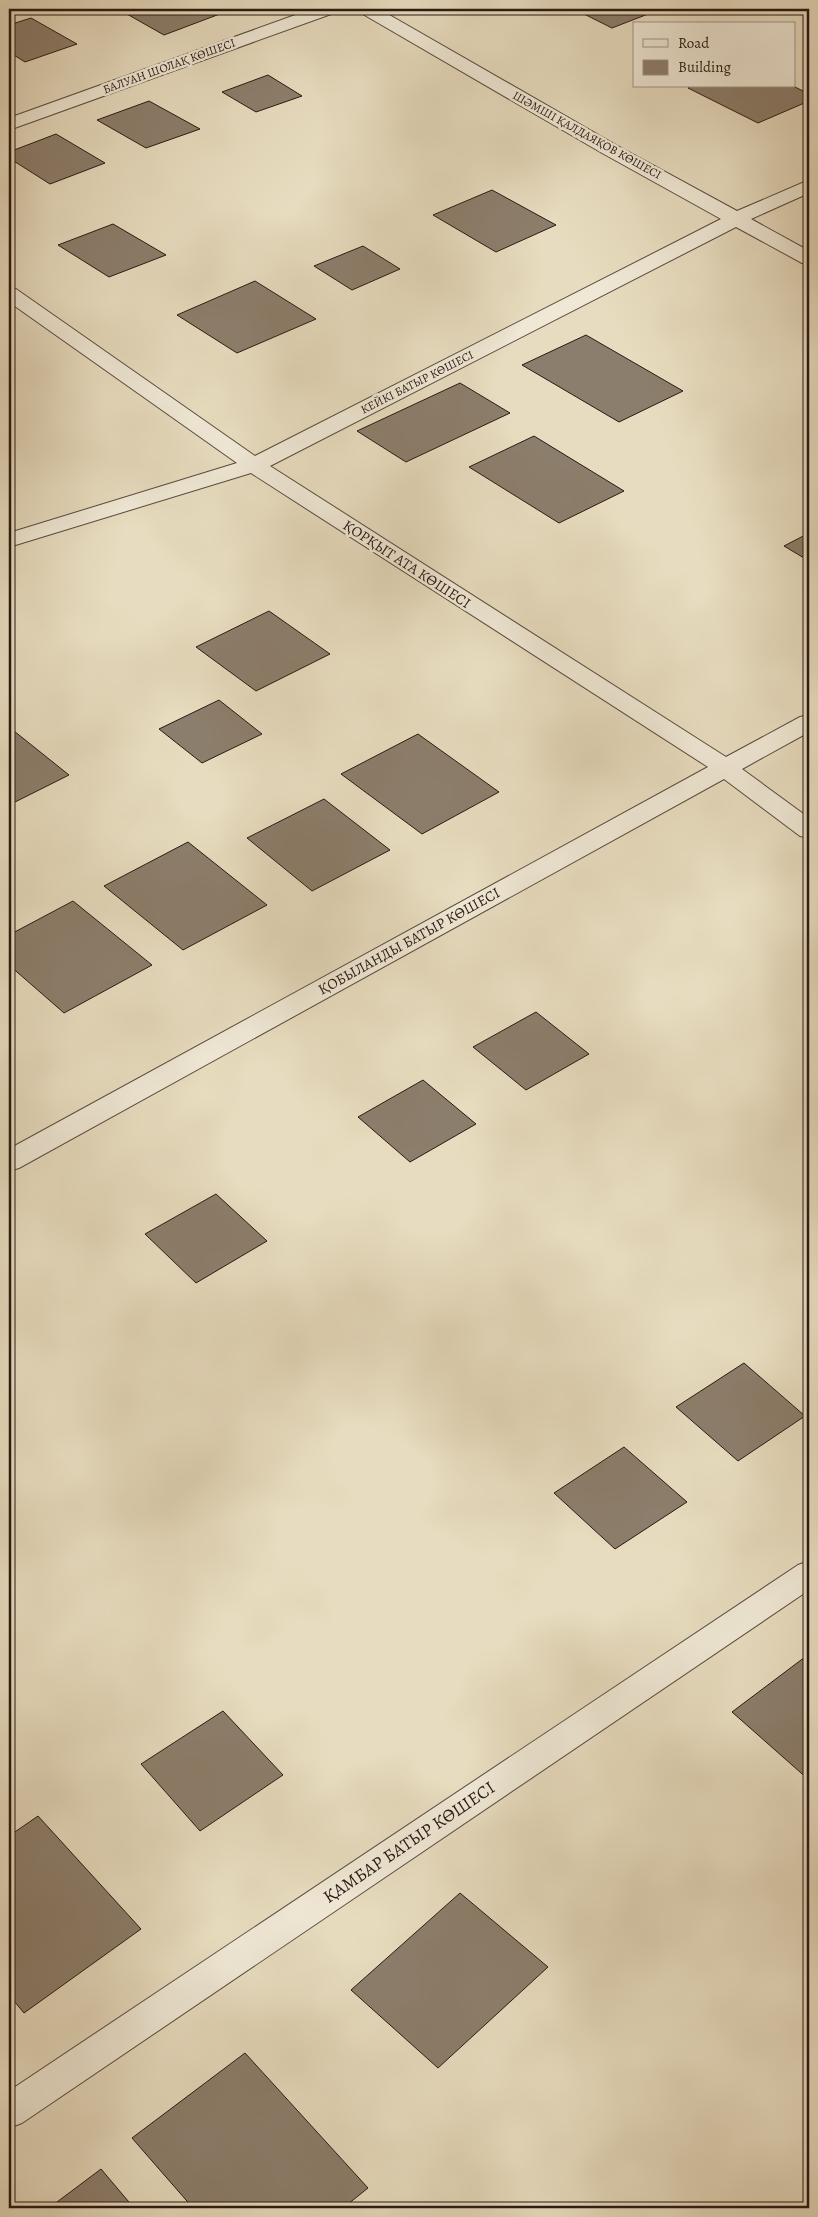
<svg xmlns="http://www.w3.org/2000/svg" width="818" height="2217" viewBox="0 0 818 2217" font-family="Alegreya,serif">
  <style>
    .building { fill: #8c7e6c; stroke: #291913 }
    .lines { fill: none; stroke-linecap: round; stroke-linejoin: round }
    .street-casing { stroke: #584a3e; stroke-width: 2 }
    .street { fill: #efe8d5; fill-rule: evenodd }
    .labels { text-anchor: middle; stroke-width: 5; stroke-linejoin: round; paint-order: stroke }
    .far-street-label { font-size: 12px; fill: #291913; stroke: #efe8d5 }
    .street-label { font-size: 15px; fill: #291913; stroke: #efe8d5 }
    .near-street-label { font-size: 18px; fill: #291913; stroke: #efe8d5 }
  </style>
  <rect width="100%" height="100%" fill="#e7dcbf"/>
  <filter id="stains"><feTurbulence type="fractalNoise" baseFrequency=".004" numOctaves="4"/><feColorMatrix values="0 0 0 0 .2 0 0 0 0 .09 0 0 0 0 .02 0 0 0 .5 -.17"/></filter>
  <radialGradient id="worn" r=".72"><stop offset=".6" stop-color="#630" stop-opacity="0"/><stop offset="1" stop-color="#630" stop-opacity=".3"/></radialGradient>
  <g class="building">
    <polygon points="118,9 233,9 164,35"/>
    <polygon points="574,9 661,9 612,28"/>
    <polygon points="31,18 77,44 25,62 9,52 9,25"/>
    <polygon points="268,75 302,96 256,112 222,92"/>
    <polygon points="691,86 793,86 809,94 809,101 758,123 688,88"/>
    <polygon points="149,101 200,129 146,148 97,120"/>
    <polygon points="56,134 105,163 50,184 9,158 9,152"/>
    <polygon points="492,190 556,225 496,252 433,215"/>
    <polygon points="113,224 166,255 109,277 58,245"/>
    <polygon points="363,246 400,269 352,290 314,266"/>
    <polygon points="255,281 316,319 237,353 177,315"/>
    <polygon points="586,335 683,391 619,422 522,365"/>
    <polygon points="460,383 510,413 406,462 357,431"/>
    <polygon points="534,436 624,491 559,523 469,467"/>
    <polygon points="809,533 809,561 784,546"/>
    <polygon points="269,611 330,654 256,691 196,647"/>
    <polygon points="219,700 262,734 202,763 159,729"/>
    <polygon points="9,727 69,775 9,805"/>
    <polygon points="418,734 499,792 422,834 341,774"/>
    <polygon points="324,799 390,850 312,891 247,838"/>
    <polygon points="188,842 267,905 183,950 104,886"/>
    <polygon points="73,901 152,965 64,1013 9,965 9,935"/>
    <polygon points="536,1012 589,1054 526,1090 473,1047"/>
    <polygon points="423,1080 476,1124 410,1162 358,1117"/>
    <polygon points="216,1194 267,1241 196,1283 145,1234"/>
    <polygon points="744,1363 805,1416 738,1461 676,1407"/>
    <polygon points="624,1447 687,1502 615,1549 554,1493"/>
    <polygon points="809,1654 809,1780 732,1712"/>
    <polygon points="223,1711 283,1775 200,1831 141,1764"/>
    <polygon points="38,1816 141,1929 24,2013 9,1995 9,1836"/>
    <polygon points="460,1893 548,1967 438,2068 351,1990"/>
    <polygon points="245,2053 368,2188 343,2208 193,2208 132,2138"/>
    <polygon points="101,2169 134,2208 49,2208"/>
  </g>
  <g class="lines">
    <defs>
      <g id="street">
        <polygon points="312,9 337,9 334,13 9,130 9,118"/>
        <polygon points="358,9 379,9 616,145 737,211 809,180 809,193 751,219 809,251 809,265 802,263 736,227 270,466 726,757 800,717 809,715 809,732 742,769 809,818 809,838 800,836 724,779 19,1168 9,1171 9,1149 708,767 251,473 9,547 9,533 237,463 9,302 9,287 16,289 255,456 721,219 602,153 361,13"/>
        <polygon points="809,1561 809,1590 22,2123 9,2128 9,2091 798,1565"/>
      </g>
    </defs>
    <use href="#street" class="street-casing"/>
    <use href="#street" class="street"/>
  </g>
  <g class="labels">
    <g class="far-street-label">
      <text transform="translate(169 66) rotate(-20)" y="4">БАЛУАН ШОЛАҚ КӨШЕСІ</text>
      <text transform="translate(587 135) rotate(29)" y="4">ШӘМШІ ҚАЛДАЯҚОВ КӨШЕСІ</text>
      <text transform="translate(417 382) rotate(-27)" y="4">КЕЙКІ БАТЫР КӨШЕСІ</text>
    </g>
    <g class="street-label">
      <text transform="translate(407 564) rotate(33)" y="5">ҚОРҚЫТ АТА КӨШЕСІ</text>
      <text transform="translate(409 941) rotate(-29)" y="5">ҚОБЫЛАНДЫ БАТЫР КӨШЕСІ</text>
    </g>
    <g class="near-street-label">
      <text transform="translate(409 1842) rotate(-34)" y="6">ҚАМБАР БАТЫР КӨШЕСІ</text>
    </g>
  </g>
  <rect width="818" height="2217" fill="none" stroke="#e7dcbf" stroke-width="30"/>
  <rect x="10" y="10" width="798" height="2197" fill="none" stroke="#291913" stroke-width="2.5"/>
  <rect x="15" y="15" width="788" height="2187" fill="none" stroke="#291913"/>
  <rect x="633" y="22" width="162" height="65" fill="#efe8d5" stroke="#a09587"/>
  <rect x="643" y="39" width="25" height="8" fill="#efe8d5" stroke="#a09587"/>
  <text x="678" y="48" font-size="15" fill="#291913">Road</text>
  <rect x="643" y="60" width="25" height="15" fill="#8c7e6c" stroke="#a09587"/>
  <text x="678" y="72" font-size="15" fill="#291913">Building</text>
  <rect width="100%" height="100%" filter="url(#stains)"/>
  <rect width="100%" height="100%" fill="url(#worn)"/>
</svg>
